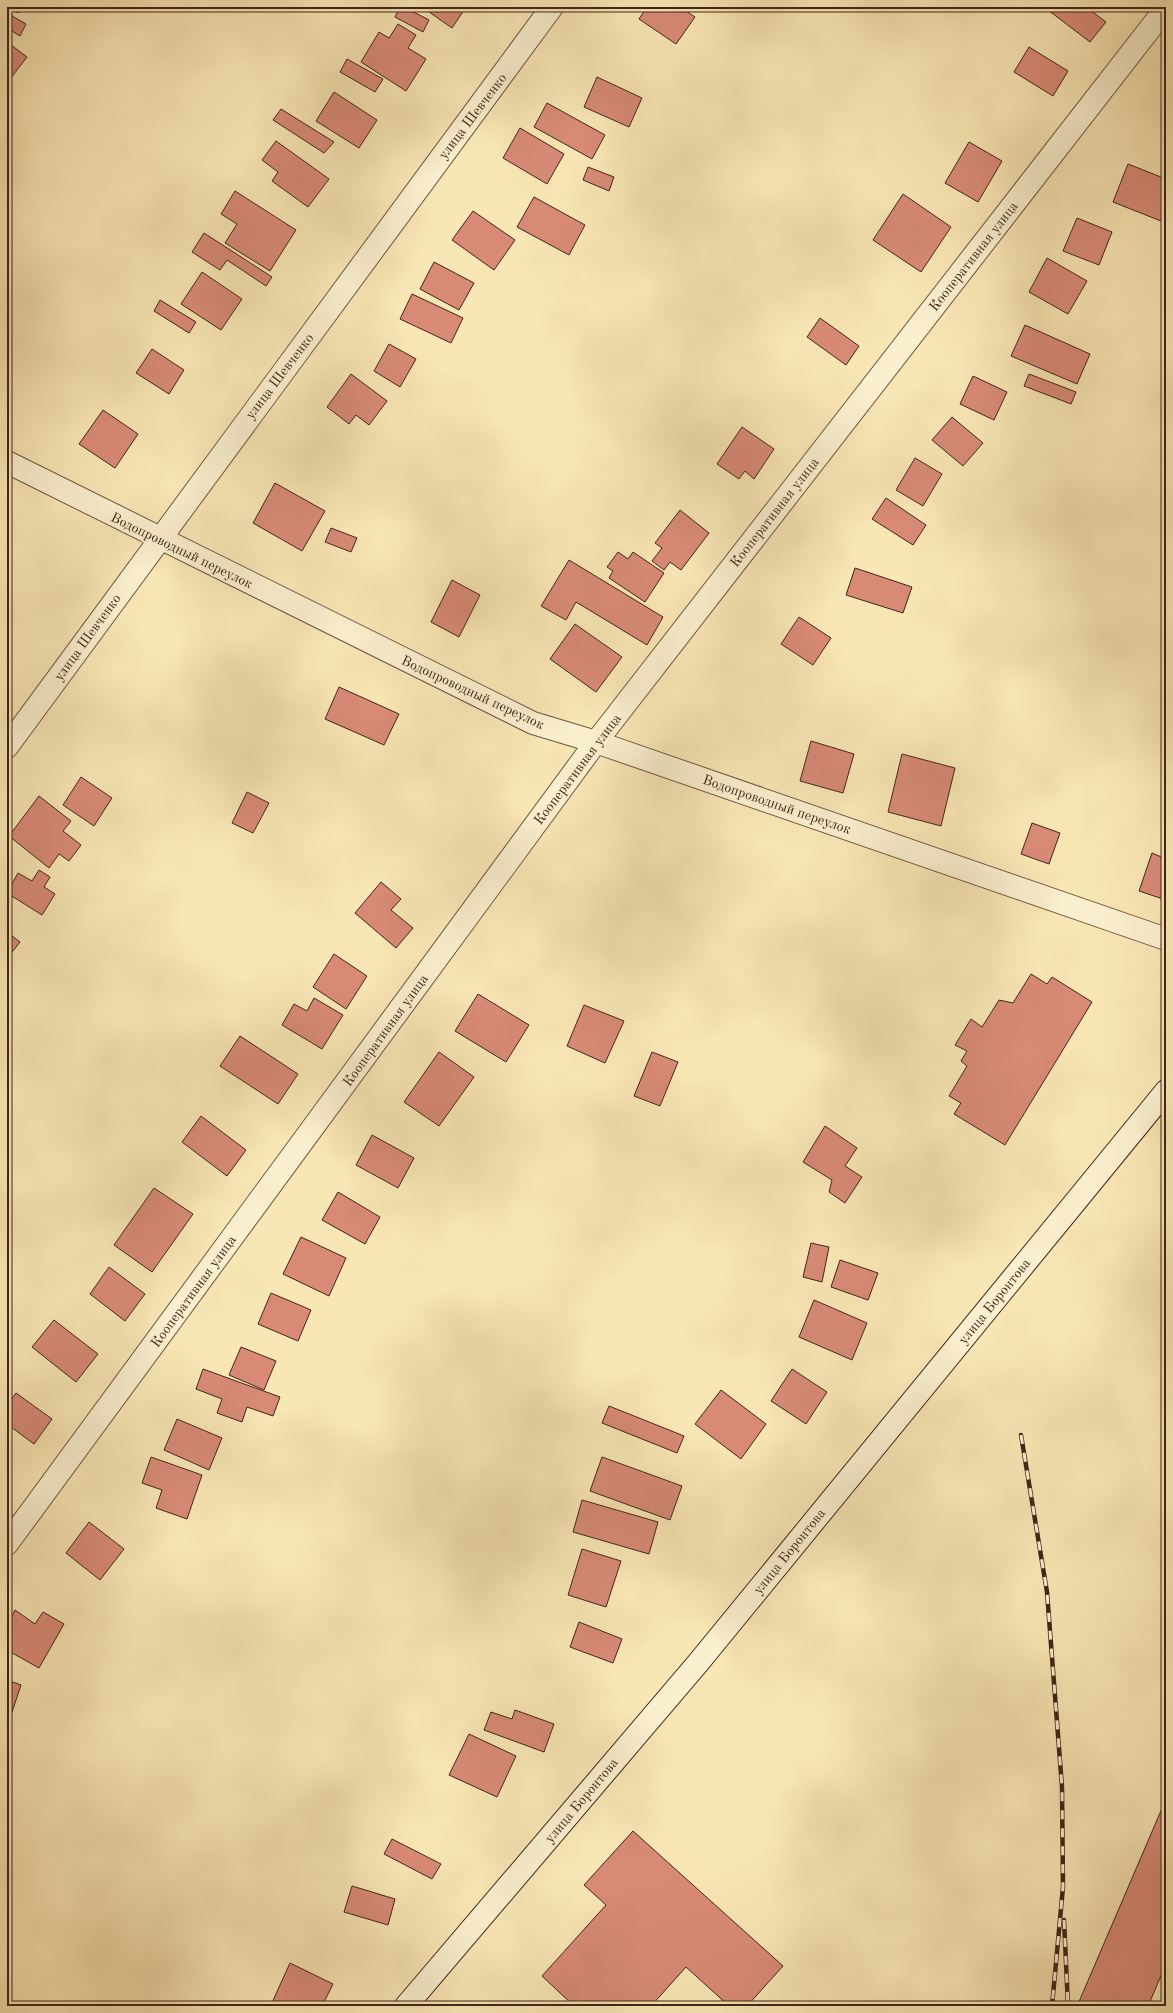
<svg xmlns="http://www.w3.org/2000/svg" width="1173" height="2013" viewBox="0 0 1173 2013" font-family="'Old Standard TT',serif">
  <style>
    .building { fill: #d88a77; stroke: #41251a }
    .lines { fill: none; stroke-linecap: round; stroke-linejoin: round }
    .street-casing { stroke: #6f5540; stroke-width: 24 }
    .secondary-casing { stroke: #41251a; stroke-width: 24 }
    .street { stroke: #faefce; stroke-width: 22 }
    .secondary { stroke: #faefce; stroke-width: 22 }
    .rail-casing { stroke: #41251a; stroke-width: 4.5 }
    .rail { stroke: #faefce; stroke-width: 3; stroke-dasharray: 9; stroke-linecap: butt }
    .labels { text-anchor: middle; stroke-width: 4; stroke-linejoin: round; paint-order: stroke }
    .street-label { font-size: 14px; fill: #41251a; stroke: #faefce }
  </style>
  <rect width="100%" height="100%" fill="#f8e6b4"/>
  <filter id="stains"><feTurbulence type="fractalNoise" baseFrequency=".005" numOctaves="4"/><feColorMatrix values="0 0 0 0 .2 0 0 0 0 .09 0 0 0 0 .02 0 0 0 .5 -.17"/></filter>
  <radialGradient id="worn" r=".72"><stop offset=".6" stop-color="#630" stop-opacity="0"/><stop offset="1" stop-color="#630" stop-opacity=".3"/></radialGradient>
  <g class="building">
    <polygon points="10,7 22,7 18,13"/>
    <polygon points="400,7 404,7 429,20 423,32 395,17"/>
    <polygon points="422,7 466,7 452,28"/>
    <polygon points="647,7 680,7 695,17 676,44 639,19"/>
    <polygon points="1051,7 1086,7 1106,22 1090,42 1048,10"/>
    <polygon points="7,13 26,24 20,36 7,28"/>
    <polygon points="398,24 416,35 408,48 426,59 406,91 361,62 379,32 389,38"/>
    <polygon points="7,42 27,57 7,83"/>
    <polygon points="1029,47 1068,71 1053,96 1014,72"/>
    <polygon points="347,59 383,79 375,92 340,72"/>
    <polygon points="597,77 642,98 629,127 584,107"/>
    <polygon points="334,92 377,120 359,148 316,121"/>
    <polygon points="547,103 605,135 592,159 534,127"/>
    <polygon points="281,109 334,142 324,153 273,120"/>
    <polygon points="520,128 564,154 547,184 503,158"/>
    <polygon points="276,141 329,179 308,207 272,181 278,172 262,160"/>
    <polygon points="969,142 1002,161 978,202 945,183"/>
    <polygon points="1128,164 1166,179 1166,223 1113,202"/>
    <polygon points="588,167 614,177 609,191 583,180"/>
    <polygon points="235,191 296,230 270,271 225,243 237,224 221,214"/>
    <polygon points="903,194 951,227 921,272 873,240"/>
    <polygon points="534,197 585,225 569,255 517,227"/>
    <polygon points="473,211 515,240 494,270 452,240"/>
    <polygon points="1077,218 1112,232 1099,265 1063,251"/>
    <polygon points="204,233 272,277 266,286 227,260 220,270 192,252"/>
    <polygon points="1047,258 1087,281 1068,314 1029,292"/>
    <polygon points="434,262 474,283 459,310 420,289"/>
    <polygon points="202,272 242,299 221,330 181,304"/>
    <polygon points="412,294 463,318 451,343 400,319"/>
    <polygon points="160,300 196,322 189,333 154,311"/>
    <polygon points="820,318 859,346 846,365 807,337"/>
    <polygon points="1025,325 1090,354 1077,384 1011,356"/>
    <polygon points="389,344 416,359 400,387 374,371"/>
    <polygon points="152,349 184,370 169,394 136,373"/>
    <polygon points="351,374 387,401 369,425 356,415 349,424 327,407"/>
    <polygon points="1029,374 1076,392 1071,404 1024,386"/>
    <polygon points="973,376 1007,392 994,420 960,404"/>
    <polygon points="103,410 138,434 115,468 79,444"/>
    <polygon points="952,417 983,443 963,466 932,440"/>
    <polygon points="742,427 774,449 754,479 745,471 739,479 717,464"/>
    <polygon points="915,458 942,474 923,506 896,490"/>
    <polygon points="275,483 325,511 302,551 253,523"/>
    <polygon points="886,498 926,525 913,545 872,519"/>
    <polygon points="680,510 709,533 681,570 670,562 664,570 652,561 662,548 655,543"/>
    <polygon points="331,528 357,538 351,552 325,542"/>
    <polygon points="618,552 628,559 633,552 664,573 645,602 609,578 613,571 607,567"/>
    <polygon points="569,560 663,617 647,645 576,602 566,620 541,606"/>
    <polygon points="855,568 912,587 903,613 846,595"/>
    <polygon points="452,580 480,595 459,637 431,622"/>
    <polygon points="799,617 831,638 813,665 781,644"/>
    <polygon points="575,624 622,657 596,692 550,659"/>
    <polygon points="339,687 399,714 384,745 325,719"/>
    <polygon points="811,741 854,754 843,793 800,781"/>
    <polygon points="902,754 955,768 941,826 888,812"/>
    <polygon points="81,777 112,798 94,826 63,805"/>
    <polygon points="247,792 269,803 253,833 232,823"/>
    <polygon points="39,796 71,821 63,831 81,845 69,861 59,854 49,868 9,836"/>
    <polygon points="1032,823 1060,833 1049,864 1021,854"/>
    <polygon points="1152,853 1166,859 1166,900 1139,891"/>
    <polygon points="39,870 50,877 44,887 55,894 42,915 7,893 18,873 32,881"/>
    <polygon points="381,882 401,899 391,910 413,928 396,948 355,913"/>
    <polygon points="7,932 20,942 9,956 7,954"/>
    <polygon points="334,954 367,976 346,1009 313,987"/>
    <polygon points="1031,974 1047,984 1052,977 1092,1002 1005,1145 954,1114 961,1103 949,1096 967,1066 961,1061 967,1051 955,1045 971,1019 982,1027 999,1000 1013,1003"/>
    <polygon points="478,994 529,1025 506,1062 455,1031"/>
    <polygon points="314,998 343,1015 322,1049 282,1025 294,1004 307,1011"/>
    <polygon points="584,1005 624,1021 605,1063 567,1046"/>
    <polygon points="240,1036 298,1074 278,1104 220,1066"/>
    <polygon points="439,1052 474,1077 439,1126 404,1102"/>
    <polygon points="652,1052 678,1062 660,1106 634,1096"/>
    <polygon points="201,1116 246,1150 227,1176 182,1142"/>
    <polygon points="825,1126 857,1148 845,1166 862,1177 845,1203 829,1192 832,1180 803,1162"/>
    <polygon points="372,1135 414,1158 398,1188 356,1165"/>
    <polygon points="154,1188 193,1214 152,1272 114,1245"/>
    <polygon points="338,1192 380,1217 365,1244 322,1220"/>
    <polygon points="301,1237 346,1258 329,1296 283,1274"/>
    <polygon points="811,1243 829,1247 822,1282 803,1277"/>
    <polygon points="840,1260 878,1273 868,1300 831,1287"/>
    <polygon points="109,1267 145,1294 125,1321 90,1294"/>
    <polygon points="271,1293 311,1310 298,1341 258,1324"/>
    <polygon points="814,1300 867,1323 852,1360 799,1337"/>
    <polygon points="54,1320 98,1354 76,1382 32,1347"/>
    <polygon points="241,1347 276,1361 264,1390 229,1375"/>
    <polygon points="203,1369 280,1397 273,1416 247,1407 242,1422 217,1413 222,1399 196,1389"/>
    <polygon points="792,1369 827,1392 806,1424 771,1401"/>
    <polygon points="721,1390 766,1424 741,1459 695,1424"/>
    <polygon points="16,1393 52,1419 34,1444 7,1424 7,1405"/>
    <polygon points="609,1406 684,1436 677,1453 602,1423"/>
    <polygon points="177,1419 222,1438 209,1470 164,1450"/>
    <polygon points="151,1457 202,1475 187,1519 156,1508 162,1490 142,1483"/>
    <polygon points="602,1457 682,1486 670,1520 590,1491"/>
    <polygon points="582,1500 658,1522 649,1554 573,1532"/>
    <polygon points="89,1522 124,1549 100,1580 66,1553"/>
    <polygon points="582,1549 621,1561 606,1607 568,1595"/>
    <polygon points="15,1610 35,1624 43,1612 64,1624 39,1668 7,1650 7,1626"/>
    <polygon points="579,1622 622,1639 613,1663 570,1647"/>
    <polygon points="7,1680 21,1685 10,1718 7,1717"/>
    <polygon points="515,1710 554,1724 544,1752 484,1730 491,1712 512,1719"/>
    <polygon points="469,1734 516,1756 497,1797 449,1775"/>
    <polygon points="1166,1799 1166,1964 1148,2006 1083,2006 1078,2004"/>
    <polygon points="633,1831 783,1966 747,2006 729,2006 686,1967 651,2006 574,2006 542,1976 606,1905 584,1885"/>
    <polygon points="392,1839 441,1864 432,1879 384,1854"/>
    <polygon points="352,1886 395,1899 388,1925 344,1912"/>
    <polygon points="290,1963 333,1984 322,2006 271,2005"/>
  </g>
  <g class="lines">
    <defs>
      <g id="street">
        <polyline points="7,462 533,723 596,742 1166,939"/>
        <polyline points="7,747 552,7"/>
        <polyline points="7,1544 596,742 1166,8"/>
      </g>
      <polyline id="secondary" points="406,2006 698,1663 1166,1091"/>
    </defs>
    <use href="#street" class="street-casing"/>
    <use href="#secondary" class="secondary-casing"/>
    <use href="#street" class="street"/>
    <use href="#secondary" class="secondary"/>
    <defs>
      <g id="rail">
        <polyline points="1021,1435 1047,1592 1062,1787 1063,1887 1052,2006"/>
        <polyline points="1064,1920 1068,2006"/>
      </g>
    </defs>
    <use href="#rail" class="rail-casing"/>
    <use href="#rail" class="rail"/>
  </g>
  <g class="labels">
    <g class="street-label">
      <text transform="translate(472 116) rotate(-53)" y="5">улица Шевченко</text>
      <text transform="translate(973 256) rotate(-52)" y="5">Кооперативная улица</text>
      <text transform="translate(279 376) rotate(-53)" y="5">улица Шевченко</text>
      <text transform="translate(774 512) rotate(-52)" y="5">Кооперативная улица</text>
      <text transform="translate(182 550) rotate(26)" y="5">Водопроводный переулок</text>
      <text transform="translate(87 637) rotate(-54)" y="5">улица Шевченко</text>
      <text transform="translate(473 692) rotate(25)" y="5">Водопроводный переулок</text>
      <text transform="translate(577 769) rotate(-53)" y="5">Кооперативная улица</text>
      <text transform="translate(777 804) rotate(19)" y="5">Водопроводный переулок</text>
      <text transform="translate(385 1030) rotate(-54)" y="5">Кооперативная улица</text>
      <text transform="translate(193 1291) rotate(-54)" y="5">Кооперативная улица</text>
      <text transform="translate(994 1301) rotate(-51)" y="5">улица Боронтова</text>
      <text transform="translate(789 1551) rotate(-51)" y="5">улица Боронтова</text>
      <text transform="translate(581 1800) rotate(-50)" y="5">улица Боронтова</text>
    </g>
  </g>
  <rect width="1173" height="2013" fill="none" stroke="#f8e6b4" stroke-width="24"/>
  <rect x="8" y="8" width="1157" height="1997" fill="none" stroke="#41251a" stroke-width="2"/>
  <rect x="12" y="12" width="1149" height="1989" fill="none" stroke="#41251a"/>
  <rect width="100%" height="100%" filter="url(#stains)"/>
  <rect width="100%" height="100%" fill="url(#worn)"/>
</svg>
